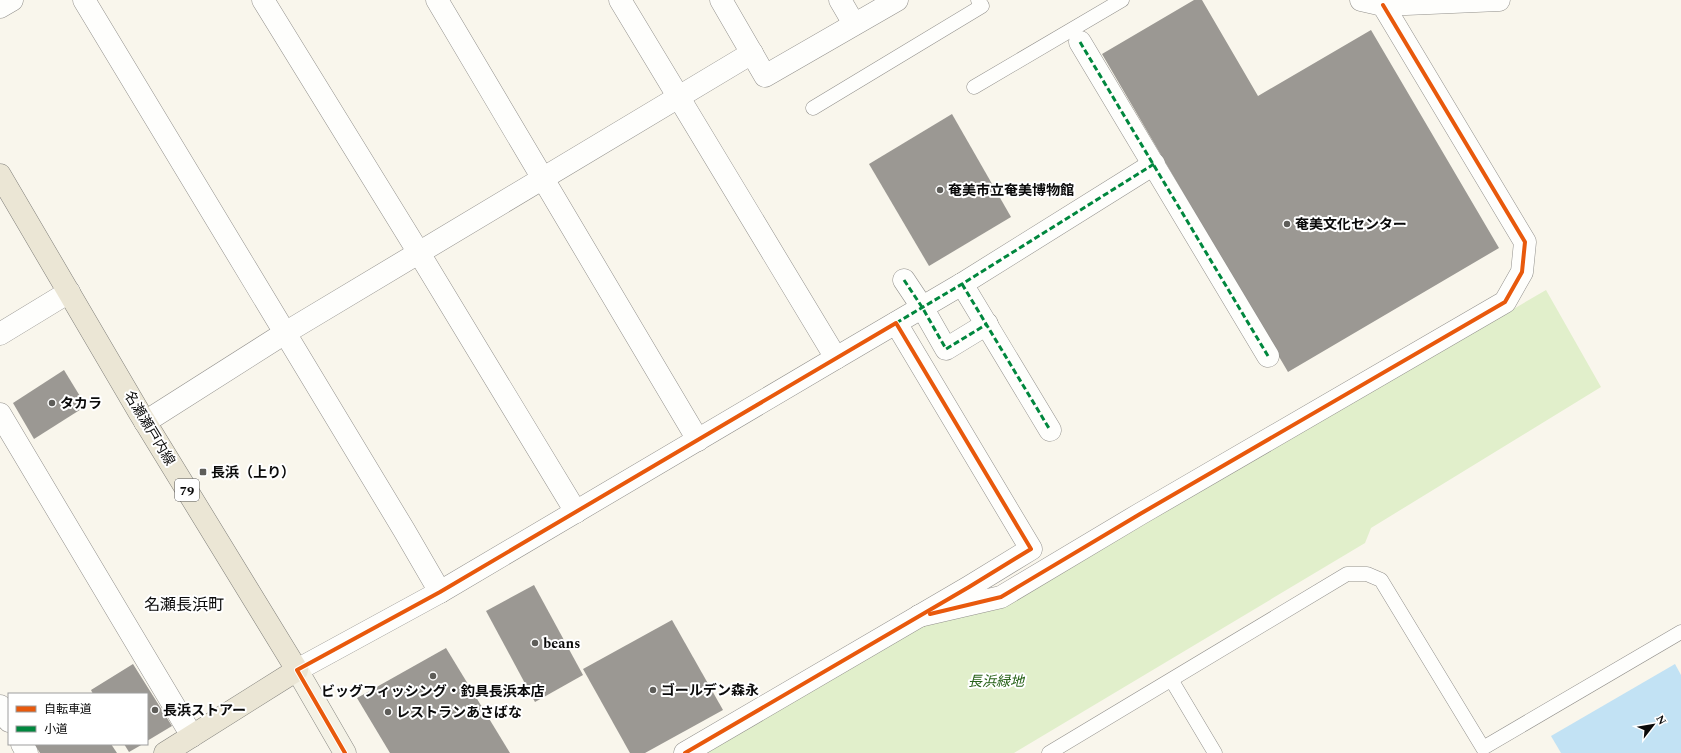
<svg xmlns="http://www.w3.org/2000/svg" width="1681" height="753" viewBox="0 0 1681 753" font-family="Spectral,'Noto Sans JP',serif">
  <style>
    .green { fill: #e1efcb }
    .water { fill: #c2e2f4 }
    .building { fill: #9b9893 }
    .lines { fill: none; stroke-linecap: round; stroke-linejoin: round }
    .lane-casing { stroke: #92908c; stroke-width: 15 }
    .street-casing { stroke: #92908c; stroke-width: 23 }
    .secondary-casing { stroke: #888782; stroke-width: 23 }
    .primary-casing { stroke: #7f7e79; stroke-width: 23 }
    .lane { stroke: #fefefc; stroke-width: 14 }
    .street { stroke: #fefefc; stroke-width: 22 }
    .secondary { stroke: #f4f2e6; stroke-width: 22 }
    .primary { stroke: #ebe6d5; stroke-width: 22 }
    .quiet { stroke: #00873e; stroke-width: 3; stroke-dasharray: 6 3; stroke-linecap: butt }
    .cycleway-casing { stroke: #fff; stroke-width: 6 }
    .cycleway { stroke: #e8590c; stroke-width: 4 }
    .poi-dot { fill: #5e5d59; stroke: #fff; stroke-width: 1.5 }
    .labels { text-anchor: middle; stroke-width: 4; stroke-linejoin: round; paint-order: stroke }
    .shield { fill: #fff; stroke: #545454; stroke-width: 1 }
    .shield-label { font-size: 13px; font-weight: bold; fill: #0a0a0a }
    .poi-label { font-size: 14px; font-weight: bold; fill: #0a0a0a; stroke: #fff; text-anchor: start }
    .street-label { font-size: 14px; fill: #0a0a0a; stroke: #fff }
    .park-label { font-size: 14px; font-style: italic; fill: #28621a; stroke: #fff }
    .quarter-label { font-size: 16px; fill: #0a0a0a; stroke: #fff }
  </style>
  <rect width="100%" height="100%" fill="#f9f6ec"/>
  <polygon class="green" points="1546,290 1601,387 1371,528 1365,543 1014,753 702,753 921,624 1006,605"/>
  <polygon class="water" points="1675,664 1681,675 1681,753 1561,753 1551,736"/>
  <g class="building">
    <polygon points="1194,0 1202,0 1258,96 1371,30 1499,248 1288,372 1102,54"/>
    <polygon points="952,114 1011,217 929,266 869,164"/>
    <polygon points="64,370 86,406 34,439 13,403"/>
    <polygon points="534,585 583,675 535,702 486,611"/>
    <polygon points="672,620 723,710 645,753 630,753 583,669"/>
    <polygon points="446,648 510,753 390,753 357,698"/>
    <polygon points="133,664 172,726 147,741 147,694 93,694 91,690"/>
    <polygon points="36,744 111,744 117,753 40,753 35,745"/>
    <polygon points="124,744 143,744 129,752"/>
  </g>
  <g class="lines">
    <defs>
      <g id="lane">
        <polyline points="974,87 1122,0"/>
        <polyline points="813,108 982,6 978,0"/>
        <polyline points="1172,681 1215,753"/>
        <polyline points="1049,753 1347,574 1367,574 1381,580 1483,748 1681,632"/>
      </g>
      <g id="street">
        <polyline points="84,0 404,530 440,592"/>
        <polyline points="263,0 419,253 576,512"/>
        <polyline points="437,0 698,440"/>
        <polyline points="620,0 836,358"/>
        <polyline points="721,0 765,76 897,0"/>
        <polyline points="840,0 854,24"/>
        <polyline points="1361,0 1383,5 1499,0"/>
        <polyline points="0,7 12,0"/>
        <polyline points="1080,42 1268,356"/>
        <polyline points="904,280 922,307 946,349 987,324"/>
        <polyline points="962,284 1050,430"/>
        <polyline points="0,334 69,292"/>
        <polyline points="0,414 192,736"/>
        <polyline points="145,422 285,333 752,53"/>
        <polyline points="919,616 1001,597 1140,514 1505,302 1522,272 1525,242 1383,5"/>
        <polyline points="297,670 440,592 836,358 962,284 1154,164"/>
        <polyline points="0,706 9,721"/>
        <polyline points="22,744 27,753"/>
        <polyline points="685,753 969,587 1031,549 896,323"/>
      </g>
      <polyline id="secondary" points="297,670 345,753"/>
      <polyline id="primary" points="0,175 139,412 297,670 165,753"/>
    </defs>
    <use href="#lane" class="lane-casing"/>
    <use href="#street" class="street-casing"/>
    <use href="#secondary" class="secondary-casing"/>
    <use href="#primary" class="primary-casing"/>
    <use href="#lane" class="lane"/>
    <use href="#street" class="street"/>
    <use href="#secondary" class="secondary"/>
    <use href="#primary" class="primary"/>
    <g class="quiet">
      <polyline points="1080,42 1268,356"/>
      <polyline points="904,280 922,307 946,349 987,324"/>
      <polyline points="962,284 1050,430"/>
      <polyline points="896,323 962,284 1154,164"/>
    </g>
    <defs>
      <g id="cycleway">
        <polyline points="930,614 1001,597 1140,514 1505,302 1522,272 1525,242 1383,5"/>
        <polyline points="345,753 297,670 440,592 896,323 1031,549 969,587 685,753"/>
      </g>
    </defs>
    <use href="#cycleway" class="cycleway-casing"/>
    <use href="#cycleway" class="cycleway"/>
  </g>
  <g class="poi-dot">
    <circle cx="940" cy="190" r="4"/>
    <circle cx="1287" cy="224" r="4"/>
    <circle cx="52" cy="403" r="4"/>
    <rect x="199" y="468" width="8" height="8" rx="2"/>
    <circle cx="535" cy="643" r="4"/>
    <circle cx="433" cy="676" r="4"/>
    <circle cx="653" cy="690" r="4"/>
    <circle cx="155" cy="710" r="4"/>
    <circle cx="388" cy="712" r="4"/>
  </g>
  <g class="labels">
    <rect class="shield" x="175" y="479" width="24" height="22" rx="3"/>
    <g class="shield-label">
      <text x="187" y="495">79</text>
    </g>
    <g class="poi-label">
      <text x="948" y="195">奄美市立奄美博物館</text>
      <text x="1295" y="229">奄美文化センター</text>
      <text x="60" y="408">タカラ</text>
      <text x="211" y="477">長浜（上り）</text>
      <text x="543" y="648">beans</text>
      <text x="661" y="695">ゴールデン森永</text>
      <text x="433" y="696" text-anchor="middle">ビッグフィッシング・釣具長浜本店</text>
      <text x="163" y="715">長浜ストアー</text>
      <text x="396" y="717">レストランあさばな</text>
    </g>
    <g class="street-label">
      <text transform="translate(150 428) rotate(59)" y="5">名瀬瀬戸内線</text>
    </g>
    <g class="park-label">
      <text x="996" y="686">長浜緑地</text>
    </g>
    <g class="quarter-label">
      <text x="184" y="610">名瀬長浜町</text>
    </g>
  </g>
  <rect x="8" y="693" width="140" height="52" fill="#ffffff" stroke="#9d9d9d"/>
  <rect x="16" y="706" width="20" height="6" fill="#e8590c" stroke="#9d9d9d"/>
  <text x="44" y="713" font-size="12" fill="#0a0a0a">自転車道</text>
  <rect x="16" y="726" width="20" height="6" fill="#00873e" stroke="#9d9d9d"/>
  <text x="44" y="733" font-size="12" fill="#0a0a0a">小道</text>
  <g transform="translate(1653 725) rotate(59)" stroke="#ffffff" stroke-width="3" paint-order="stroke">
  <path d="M0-3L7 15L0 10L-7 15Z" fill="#0a0a0a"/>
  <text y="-6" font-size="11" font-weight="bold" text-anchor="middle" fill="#0a0a0a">N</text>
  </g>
</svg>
